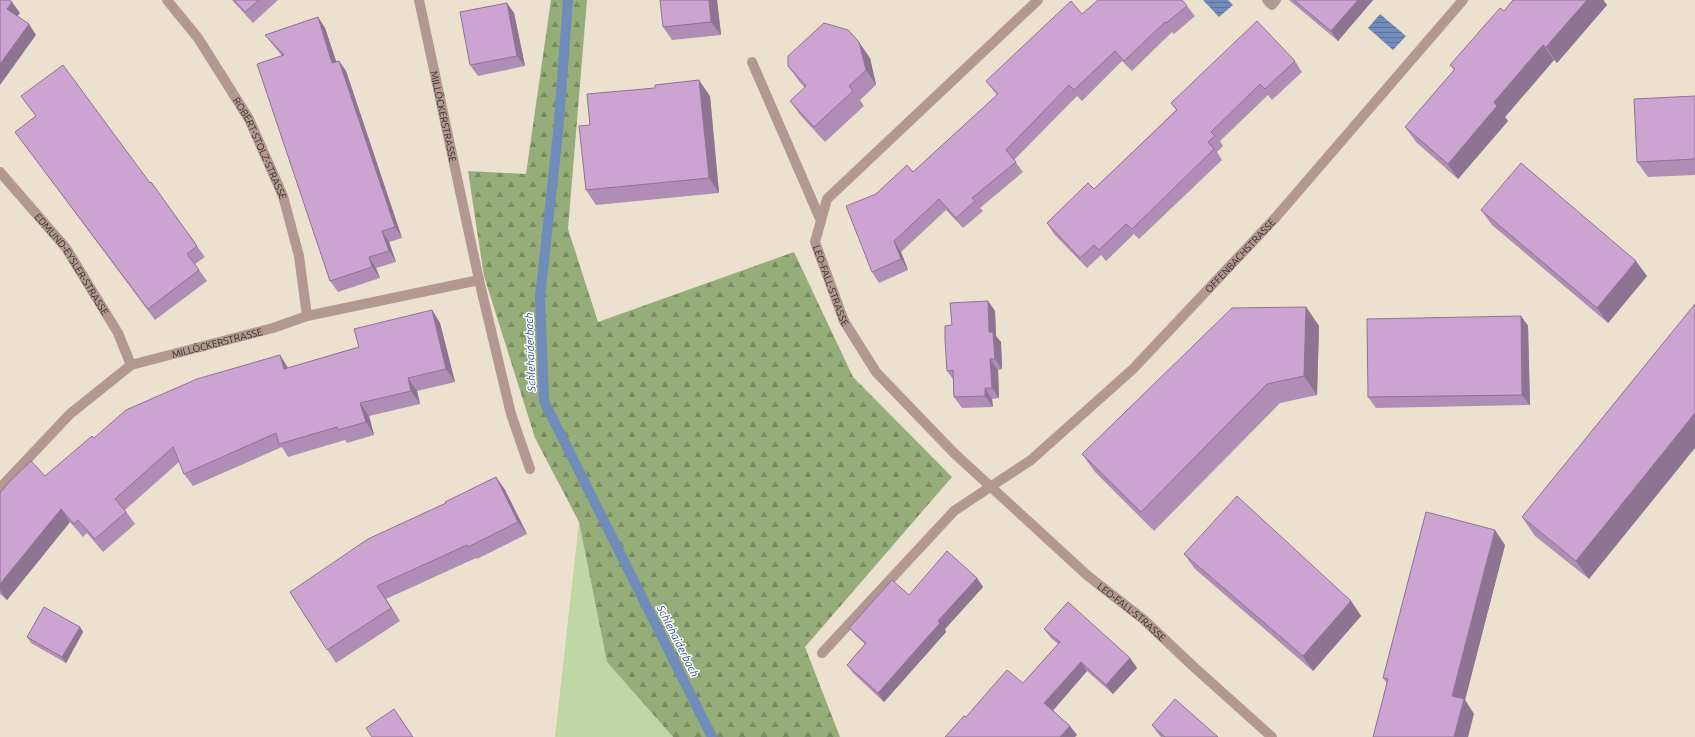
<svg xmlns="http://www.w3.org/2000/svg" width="1695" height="737" viewBox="0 0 1695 737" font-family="Ubuntu,sans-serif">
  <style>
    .grass { fill: #bfd7a4 }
    .forest { fill: url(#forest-firs) }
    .water { fill: url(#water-rules) }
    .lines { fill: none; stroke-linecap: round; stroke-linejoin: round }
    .stream { stroke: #718bba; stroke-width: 10 }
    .minor { stroke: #b39891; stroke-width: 10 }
    .wall { fill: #af8db5 }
    .shaded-wall { fill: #8f7393 }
    .building { fill: #cca4d2; stroke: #8f7393 }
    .labels { text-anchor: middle; stroke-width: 3; stroke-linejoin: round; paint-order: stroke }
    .street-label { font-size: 10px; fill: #353029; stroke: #fff }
    .water-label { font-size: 11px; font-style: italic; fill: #304e8b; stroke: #fff }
  </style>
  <defs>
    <pattern id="forest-firs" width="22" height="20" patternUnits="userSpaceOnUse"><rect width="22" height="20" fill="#95ad78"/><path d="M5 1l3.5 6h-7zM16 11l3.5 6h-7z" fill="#7a8d62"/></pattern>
    <pattern id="water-rules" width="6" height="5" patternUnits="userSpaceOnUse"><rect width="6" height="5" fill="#718bba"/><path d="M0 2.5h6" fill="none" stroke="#5e7297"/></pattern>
  </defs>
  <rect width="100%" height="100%" fill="#ece0ce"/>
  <polygon class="grass" points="579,522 607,662 673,737 555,737"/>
  <polygon class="forest" points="551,0 587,0 568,229 598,322 794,252 853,377 952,477 805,647 840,737 673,737 607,662 579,522 535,438 484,276 468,171 526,174"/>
  <g class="water">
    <polygon points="1203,0 1228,0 1233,5 1219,17"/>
    <polygon points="1380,14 1406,36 1393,50 1368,28"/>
  </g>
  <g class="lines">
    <polyline class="stream" points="568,0 558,133 540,297 544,401 712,737"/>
    <g class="minor">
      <path id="s1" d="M167,0L198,38L249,119L283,196L299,256L307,316"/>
      <path id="s2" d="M419,0L479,280L511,414L530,469"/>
      <path id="s3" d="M1038,0L827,199L815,242L844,321L876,372L954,453L1088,576L1143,619L1195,668L1272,737"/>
      <polyline points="1267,0 1272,5 1276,0"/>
      <polyline points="752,62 821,221"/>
      <path id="s4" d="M0,172L66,248L118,333L131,365"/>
      <path id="s5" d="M0,488L70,414L131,365L273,328L307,316L479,280"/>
      <path id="s6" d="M822,653L954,511L1031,460L1133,369L1276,217L1463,0"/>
    </g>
  </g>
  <g class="wall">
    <polygon points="232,0 278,0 253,23"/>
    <polygon points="717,0 721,35 672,40 663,27"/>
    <polygon points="1289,0 1373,0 1338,41"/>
    <polygon points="1513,0 1604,0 1604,1 1607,5 1557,63 1554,60 1505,117 1508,121 1458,179 1416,142 1405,127 1454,70 1450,65 1504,11"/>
    <polygon points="507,3 514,13 525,66 478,76 470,65"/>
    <polygon points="1187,6 1195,16 1174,34 1172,32 1132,71 1122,61 1082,101 1077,96 1014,160 1023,172 980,208 983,211 963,228 946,210 901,252 908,270 879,283 872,272 876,194 913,172 997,95 986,81 1082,14"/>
    <polygon points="318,17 325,28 336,61 339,61 346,71 402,238 389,242 396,262 376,268 380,278 338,292 330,281 282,56 273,45 265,35"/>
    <polygon points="870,58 876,85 860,100 864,106 825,142 801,116 790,101 805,88 799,81 788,66"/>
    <polygon points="1295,61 1302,72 1272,100 1268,95 1220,141 1223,146 1217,152 1222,160 1139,239 1134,234 1106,261 1101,255 1087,268 1054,234 1047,223 1094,189 1176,110 1171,103"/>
    <polygon points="21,96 150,183 151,182 205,257 195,264 207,281 155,320 15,132 36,116"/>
    <polygon points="710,96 719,193 596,205 586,190 590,125"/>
    <polygon points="1695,96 1695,175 1648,177 1637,162"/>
    <polygon points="1481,210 1647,276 1608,323 1492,225"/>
    <polygon points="988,301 995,311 996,336 1001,342 1002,369 998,370 999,398 992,399 993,407 962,408 954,397 953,379 947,371 952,325"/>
    <polygon points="1695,304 1589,579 1535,536 1522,517"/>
    <polygon points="1306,307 1319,326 1317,395 1280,403 1154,531 1095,472 1082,454"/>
    <polygon points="432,310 440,323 455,382 417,391 420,404 369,416 374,435 347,443 345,440 288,457 282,447 193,486 184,474 179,462 125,510 135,524 103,552 87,533 83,537 70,522 7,600 0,594 0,493 45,476 94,438 280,355 288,368 359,347"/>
    <polygon points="1521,316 1528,326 1530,405 1376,408 1368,397"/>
    <polygon points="496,477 505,490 527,534 477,559 476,558 386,599 400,621 336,663 290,592 446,503"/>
    <polygon points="1505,545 1465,700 1474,714 1387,683 1383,678"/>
    <polygon points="1184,554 1351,601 1361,616 1313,671 1195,569"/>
    <polygon points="977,578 983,587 945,629 946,632 884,702 853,673 847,665 865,644 856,636 849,628 909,595"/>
    <polygon points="80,627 83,632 66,663 31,643 27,637"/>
    <polygon points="1044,629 1130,658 1137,668 1113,694 1087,671 1053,710 1077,735 966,717 1023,683 1058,644 1051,638"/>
    <polygon points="1152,725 1218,737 1161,737 1159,735"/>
  </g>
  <g class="shaded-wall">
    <polygon points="709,0 717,0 721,35 711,22"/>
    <polygon points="1358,0 1373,0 1338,41 1331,31"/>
    <polygon points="1587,0 1604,0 1604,1 1607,5 1557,63 1546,47"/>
    <polygon points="12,2 20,13 15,19 7,9"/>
    <polygon points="507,3 514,13 525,66 517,56"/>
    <polygon points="318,17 325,28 340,73 332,63"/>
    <polygon points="29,24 36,35 0,85 0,64"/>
    <polygon points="859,42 870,58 876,85 866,70"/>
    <polygon points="1543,45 1554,60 1505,117 1508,121 1458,179 1448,164 1494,102"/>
    <polygon points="339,61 346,71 402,238 395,227"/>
    <polygon points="699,80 710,96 719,193 709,178"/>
    <polygon points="382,231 389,242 396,262 389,251"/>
    <polygon points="894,241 901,252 908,270 901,259"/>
    <polygon points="369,257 376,268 380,278 372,267"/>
    <polygon points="1636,261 1647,276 1608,323 1597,308"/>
    <polygon points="988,301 995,311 996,336 1001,342 1002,369 995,359 989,332"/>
    <polygon points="1306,307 1319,326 1317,395 1304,376"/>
    <polygon points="432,310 440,323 455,382 446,369"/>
    <polygon points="1521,316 1528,326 1530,405 1522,395"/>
    <polygon points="280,355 288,368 284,369"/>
    <polygon points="990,359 998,370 999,398 992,388"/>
    <polygon points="408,378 417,391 420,404 411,391"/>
    <polygon points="985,388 992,399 993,407 985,396"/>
    <polygon points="360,403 369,416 374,435 366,422"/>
    <polygon points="1695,413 1695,448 1589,579 1576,561"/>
    <polygon points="496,477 505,490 527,534 518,522"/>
    <polygon points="61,509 70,522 7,600 0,590 0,584"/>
    <polygon points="1495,530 1505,545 1465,700 1474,714 1468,737 1454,737 1452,696"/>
    <polygon points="977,578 983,587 945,629 946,632 884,702 878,693 938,621"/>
    <polygon points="377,586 386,599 400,621 391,608"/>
    <polygon points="1351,601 1361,616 1313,671 1303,656"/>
    <polygon points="80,627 83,632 66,663 62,657"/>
    <polygon points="1130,658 1137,668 1113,694 1106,685"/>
    <polygon points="1081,662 1087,671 1051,713 1044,703"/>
    <polygon points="1070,726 1077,735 1075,737 1060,737"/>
  </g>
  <g class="building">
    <polygon points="0,0 9,0 12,2 7,9 29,24 0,64"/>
    <polygon points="234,0 259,0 245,12"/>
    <polygon points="660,0 709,0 711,22 663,27"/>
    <polygon points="1098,0 1182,0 1187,6 1166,23 1165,22 1124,61 1115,51 1074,90 1069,85 1006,150 1016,162 972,198 975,201 956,218 939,199 894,241 901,259 872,272 846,206 876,194 907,165 913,172 998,94 986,81 1071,1 1082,14"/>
    <polygon points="1294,0 1358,0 1331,31"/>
    <polygon points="1513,0 1587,0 1546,47 1543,45 1494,102 1497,106 1448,164 1405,127 1455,69 1450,65 1500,8 1504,11"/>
    <polygon points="507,3 517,56 470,65 460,12"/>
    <polygon points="318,17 332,63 339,61 395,227 382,231 389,251 369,257 372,267 330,281 257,64 284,55 265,35"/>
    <polygon points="1257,21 1295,61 1265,89 1260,84 1211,132 1215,136 1208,142 1214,149 1132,229 1126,224 1099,250 1094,245 1080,258 1047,223 1088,183 1094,189 1177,110 1171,103"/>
    <polygon points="824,23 848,30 859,42 866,70 849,86 853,91 814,127 790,101 806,86 788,66 788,56"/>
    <polygon points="63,65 150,183 151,182 197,246 187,254 199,270 148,309 15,132 36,116 21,96"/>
    <polygon points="699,80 709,178 586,190 579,126 590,125 587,94 655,88 655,85"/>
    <polygon points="1695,96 1695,159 1637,162 1634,99"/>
    <polygon points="1521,163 1636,261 1597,308 1481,210"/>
    <polygon points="988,301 989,332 993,332 995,359 990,359 992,388 985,388 985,396 954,397 953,370 947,371 945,340 945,326 952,325 950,303"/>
    <polygon points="1695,304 1695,413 1576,561 1522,517"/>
    <polygon points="1306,307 1304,376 1267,384 1141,512 1082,454 1232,308"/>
    <polygon points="432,310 446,369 408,378 411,391 360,403 366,422 338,430 337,427 279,444 276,433 184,474 173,447 115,499 126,512 95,539 78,520 74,524 61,509 0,584 0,493 10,481 31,461 45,476 92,436 94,438 126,410 197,379 280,355 284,369 359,347 354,329"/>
    <polygon points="1521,316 1522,395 1368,397 1367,319"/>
    <polygon points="496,477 518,522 468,547 467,545 377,586 391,608 327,650 290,592 368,539 446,503 445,502"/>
    <polygon points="1237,496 1351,601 1303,656 1184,554"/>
    <polygon points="1426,512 1495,530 1452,696 1464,699 1454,737 1373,737 1388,679 1383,678"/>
    <polygon points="947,551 977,578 938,621 940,623 878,693 847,665 866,643 849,628 892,580 909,595"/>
    <polygon points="1068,602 1130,658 1106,685 1081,662 1044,703 1070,726 1060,737 945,737 964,716 966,717 1007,670 1023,683 1060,642 1044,629"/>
    <polygon points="44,607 80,627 62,657 27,637"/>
    <polygon points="1175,699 1218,737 1165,737 1152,725"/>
    <polygon points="394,709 413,737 372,737 366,728"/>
  </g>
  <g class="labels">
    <g class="street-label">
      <text dy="4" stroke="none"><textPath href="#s2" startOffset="119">MILLÖCKERSTRASSE</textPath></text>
      <text dy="4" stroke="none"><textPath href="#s1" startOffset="176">ROBERT-STOLZ-STRASSE</textPath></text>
      <text dy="4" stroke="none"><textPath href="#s6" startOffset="579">OFFENBACHSTRASSE</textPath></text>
      <text dy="4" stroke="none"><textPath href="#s4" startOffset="117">EDMUND-EYSLER-STRASSE</textPath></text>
      <text dy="4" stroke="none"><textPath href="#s3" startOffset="381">LEO-FALL-STRASSE</textPath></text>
      <text dy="4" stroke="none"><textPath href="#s5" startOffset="269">MILLÖCKERSTRASSE</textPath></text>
      <text dy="4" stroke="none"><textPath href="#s3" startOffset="830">LEO-FALL-STRASSE</textPath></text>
    </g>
    <g class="water-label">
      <text transform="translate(530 352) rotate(-92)" y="4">Schlehaiderbach</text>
      <text transform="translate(678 641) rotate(63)" y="4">Schlehaiderbach</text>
    </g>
  </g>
</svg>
